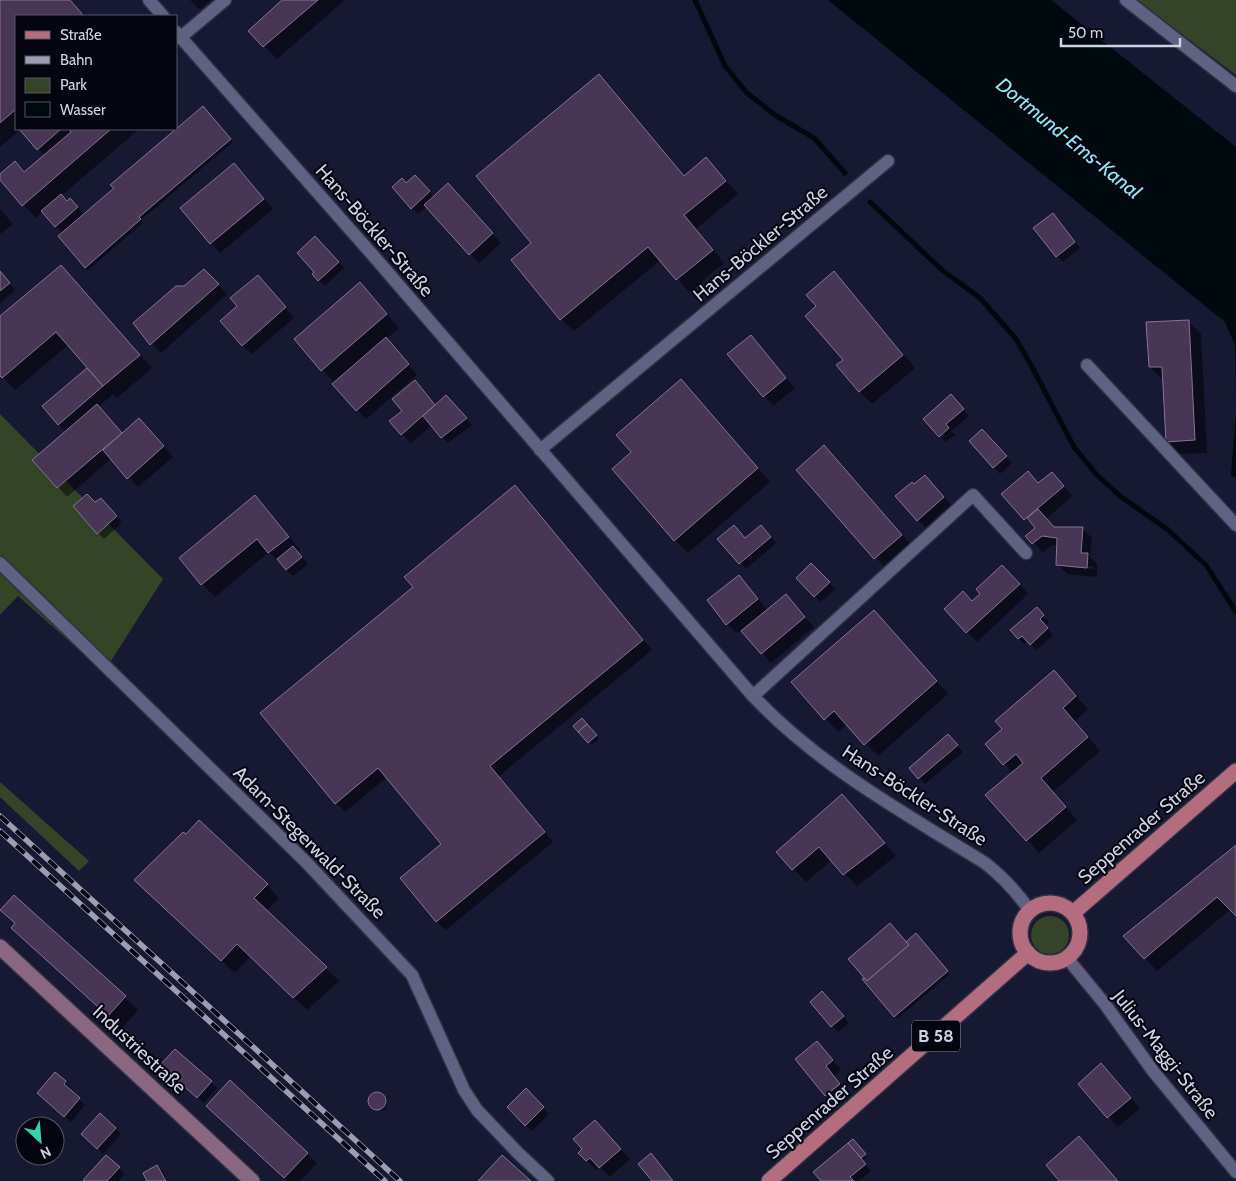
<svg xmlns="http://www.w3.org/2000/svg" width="1236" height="1181" viewBox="0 0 1236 1181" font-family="Cabin,sans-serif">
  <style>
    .green { fill: #354428 }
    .forest { fill: #344426 }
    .water { fill: #00090d }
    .shadow { fill: #0007; fill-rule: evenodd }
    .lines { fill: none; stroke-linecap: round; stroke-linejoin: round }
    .stream { stroke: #00090d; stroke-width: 5 }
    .building { fill: #483754; stroke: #857491 }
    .street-casing { stroke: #313145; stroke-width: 15 }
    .secondary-casing { stroke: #313145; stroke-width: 18 }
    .primary-casing { stroke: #313145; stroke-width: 18 }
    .street { stroke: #5f6280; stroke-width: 12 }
    .secondary { stroke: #896780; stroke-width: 15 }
    .primary { stroke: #b46c7f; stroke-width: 15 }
    .rail-casing { stroke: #9b9db0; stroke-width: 5.5 }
    .rail { stroke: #05050f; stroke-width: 4; stroke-dasharray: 11; stroke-linecap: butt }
    .labels { text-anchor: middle; stroke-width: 4; stroke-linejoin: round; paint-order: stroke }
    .shield { fill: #05050f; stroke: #9294a3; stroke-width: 1 }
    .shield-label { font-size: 18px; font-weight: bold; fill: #cfd2e3 }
    .street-label { font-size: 19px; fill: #cfd2e3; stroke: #05050f }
    .water-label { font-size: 20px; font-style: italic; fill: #93e7f4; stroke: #05050f }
  </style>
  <rect width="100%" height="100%" fill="#171831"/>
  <g class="green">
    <polygon points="1137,0 1236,0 1236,75"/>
    <polygon points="0,782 89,861 79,871 0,797"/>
    <circle cx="1050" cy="935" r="19"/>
  </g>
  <polygon class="forest" points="0,414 163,579 104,672 18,596 0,615"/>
  <g class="water">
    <polygon points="828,0 1051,0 1236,147 1236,400 1235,345 1225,322"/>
    <polygon points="1236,412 1236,478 1231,475"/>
  </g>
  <g class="shadow">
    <polygon points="0,0 70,0 84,16 16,16 16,129 139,129 61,196 67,202 76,205 84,215 205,110 233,142 141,220 143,223 88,270 63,233 43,211 36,218 0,179 0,176 15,163 25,173 45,156 21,129 0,147"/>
    <polygon points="190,0 211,0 200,10"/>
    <polygon points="284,0 345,0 277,59 249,31"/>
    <polygon points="599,76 612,89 685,177 706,159 738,194 696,229 724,263 689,292 661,260 574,331 561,319"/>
    <polygon points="234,165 273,209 220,253 181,208"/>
    <polygon points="421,183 434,197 457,195 501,243 479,263 427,206 418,214 412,208 406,185"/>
    <polygon points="0,209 13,224 0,234"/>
    <polygon points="1058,220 1080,248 1063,262 1057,256"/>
    <polygon points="321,244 344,268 325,286 313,274 316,272"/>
    <polygon points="61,266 152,368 117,398 113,394 98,407 125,438 149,429 173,457 138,487 112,458 67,497 34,460 67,432 58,424 95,375 69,344 15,390 0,374 0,318"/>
    <polygon points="204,271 227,294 161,353 134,323"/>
    <polygon points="0,272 15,290 0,303"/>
    <polygon points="834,273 846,286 915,368 872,404 859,391 818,307"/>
    <polygon points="360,284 399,328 386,339 417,375 366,419 295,339"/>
    <polygon points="267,286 294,318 252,354 242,345"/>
    <polygon points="1188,321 1201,334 1207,453 1180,454 1167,441 1163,380 1150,367"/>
    <polygon points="750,336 795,388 773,406 729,354"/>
    <polygon points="415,382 436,406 452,403 472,425 448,443 432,425 411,443 402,434"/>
    <polygon points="693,393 770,482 688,553 675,540 633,452"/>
    <polygon points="957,402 969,416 951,431 955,435 946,442 925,419"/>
    <polygon points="988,437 1012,463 1000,474 970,441"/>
    <polygon points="836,460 914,548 888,571 798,470"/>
    <path d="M1061,483L1072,496L1046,519L1055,528H1082L1092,538L1090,557L1097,564V577L1067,574L1058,564V546L1052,545L1043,552L1027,536L1036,530L1003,494L1039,484ZM1066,564L1094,567V569L1066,567Z"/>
    <polygon points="914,486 934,486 953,507 927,529 918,520"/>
    <polygon points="515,487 652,650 499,776 553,842 446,930 436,921 443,844 387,777 345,812 336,803 414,588"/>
    <polygon points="255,497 267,510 300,550 298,552 308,564 293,576 269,552 215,597 202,584"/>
    <polygon points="96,504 107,505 122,523 104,539 98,533"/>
    <polygon points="767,532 776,543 746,569 719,539 746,539"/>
    <polygon points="811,564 835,589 821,602 797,578"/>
    <polygon points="739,576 768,611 786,595 814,627 771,663 762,653 753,620 737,633 727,624"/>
    <polygon points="1012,576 1028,594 977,642 946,609 973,602"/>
    <polygon points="1036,608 1049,622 1045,626 1053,635 1037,650 1028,641 1024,644 1018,638"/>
    <polygon points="886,624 948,694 878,756 847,724 838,732 793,682"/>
    <polygon points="1054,672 1088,709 1075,721 1100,751 1053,792 1077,820 1039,853 987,795 1013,773 987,744 1004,729"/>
    <polygon points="582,720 599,739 592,745 575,726"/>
    <polygon points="954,742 963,752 925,784 911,768"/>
    <polygon points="842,796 896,856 857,886 832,860 806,882 778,852"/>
    <polygon points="1236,846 1236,914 1231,909 1157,971 1125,936"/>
    <polygon points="267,885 279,898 266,912 339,981 307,1010 251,956 235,973 148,893"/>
    <polygon points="15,897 138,1010 122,1028 26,940 16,924 2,910"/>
    <polygon points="919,938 950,974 897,1019 868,983 907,943"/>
    <polygon points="828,999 849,1023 838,1032 811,1003"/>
    <polygon points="817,1043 841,1070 834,1076 849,1094 836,1105 797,1059"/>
    <polygon points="168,1071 211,1082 217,1088 204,1103"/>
    <polygon points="1111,1074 1140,1108 1118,1127 1079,1084"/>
    <polygon points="65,1082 71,1088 69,1090 85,1105 71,1122 44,1099"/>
    <polygon points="526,1090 549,1114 532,1131 508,1107"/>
    <polygon points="376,1093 381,1094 387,1100 387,1108 384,1111 375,1109 370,1102 372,1095"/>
    <polygon points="217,1115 307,1154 317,1163 300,1181 288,1181"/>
    <polygon points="115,1128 121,1134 103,1154 89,1140"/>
    <polygon points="604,1131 630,1159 610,1177 600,1167 596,1170 580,1153"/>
    <polygon points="853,1141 867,1158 863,1161 871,1171 859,1181 822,1181 815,1172"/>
    <polygon points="106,1156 125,1174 118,1181 86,1181"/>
    <polygon points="157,1166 163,1172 168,1181 149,1181"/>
  </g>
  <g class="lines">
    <g class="stream">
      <polyline points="695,0 725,66 747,93 775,115 814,138 845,173"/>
      <polyline points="870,202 942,270 980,298 1016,339 1031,365 1074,447 1096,474 1120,496 1167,529 1206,565 1236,612"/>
    </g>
  </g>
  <g class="building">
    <polygon points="0,0 70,0 84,16 16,16 16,109 0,123"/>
    <polygon points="282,0 318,0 263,47 248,31"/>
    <polygon points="599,74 684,176 706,157 726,181 684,215 713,250 676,280 648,247 560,320 511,260 531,243 476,176"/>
    <polygon points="203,106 231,139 139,217 141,219 85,268 58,236 114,188 110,185"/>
    <polygon points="19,129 61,129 37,150"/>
    <polygon points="69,129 111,129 22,206 0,180 0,174 15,161 24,172 71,132"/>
    <polygon points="234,163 264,199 210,244 180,208"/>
    <polygon points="415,175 430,191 411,209 392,187 402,178 406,183"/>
    <polygon points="448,183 493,233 469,255 424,205"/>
    <polygon points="61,194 67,201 70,198 78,207 55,227 41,211"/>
    <polygon points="1053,213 1075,242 1056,257 1033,228"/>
    <polygon points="315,236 339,262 318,281 312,274 314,272 297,253"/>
    <polygon points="61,265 140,355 103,386 56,332 2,378 0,376 0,316"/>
    <polygon points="204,269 219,284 150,345 133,323 176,286 184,286"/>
    <polygon points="0,271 10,283 0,291"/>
    <polygon points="834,271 903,355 859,392 836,365 843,360 805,316 816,306 806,295"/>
    <polygon points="258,275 286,307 242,346 220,321 237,306 230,298"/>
    <polygon points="360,282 387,314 321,371 294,339"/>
    <polygon points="1189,320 1195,440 1166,442 1162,367 1149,367 1146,322"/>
    <polygon points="751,335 786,378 763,397 727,354"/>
    <polygon points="386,337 409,364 356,411 332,384"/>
    <polygon points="87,368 103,386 58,425 42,406"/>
    <polygon points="681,379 758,468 674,541 612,469 631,452 616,435"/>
    <polygon points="415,380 435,405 401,435 389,421 402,411 392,399"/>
    <polygon points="951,394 964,409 946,424 949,428 939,437 923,419"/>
    <polygon points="446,395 467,418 441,438 423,416"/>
    <polygon points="97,404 122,433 57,488 32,460"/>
    <polygon points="139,418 164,446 127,479 103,450"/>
    <polygon points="982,429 1007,456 993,468 969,441"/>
    <polygon points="824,445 902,535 874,559 796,470"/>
    <polygon points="1028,471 1038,483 1052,472 1064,486 1024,520 1001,494"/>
    <polygon points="925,475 944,497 917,521 895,496 912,482 914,484"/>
    <polygon points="515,485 643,640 490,766 545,832 436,922 400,878 441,844 378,768 335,804 260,713 413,587 404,577"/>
    <polygon points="87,494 95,502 101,498 117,516 97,534 73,506"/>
    <polygon points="255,495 289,537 268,553 257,539 201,585 179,558"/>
    <polygon points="1038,509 1054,527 1083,527 1081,553 1088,553 1087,568 1056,565 1057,538 1042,536 1032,544 1025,536 1035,528 1027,518"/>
    <polygon points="734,525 745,538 761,525 771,537 739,564 717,539"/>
    <polygon points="293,546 302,557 286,570 277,559"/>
    <polygon points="811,563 830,582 814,597 796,578"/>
    <polygon points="1002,565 1020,584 966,633 944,609 963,591 972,601 980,594 976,589"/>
    <polygon points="739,575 758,599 726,625 707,600"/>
    <polygon points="786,594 805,617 761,654 741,631"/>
    <polygon points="1037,607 1044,615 1040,619 1048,628 1030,645 1022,636 1018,639 1010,630"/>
    <polygon points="874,610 937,681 864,745 834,711 824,720 791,682"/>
    <polygon points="1054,670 1076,696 1063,708 1088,737 1041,778 1066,807 1026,841 985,795 1023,763 1016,754 1003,765 985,744 1002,729 995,721"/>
    <polygon points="582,718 587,724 578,732 573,726"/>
    <polygon points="587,724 597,735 588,743 578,732"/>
    <polygon points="948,734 958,745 918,779 909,768"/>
    <polygon points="842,794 885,843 843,875 819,847 792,870 776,852"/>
    <polygon points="199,820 268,884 254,898 327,967 293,998 237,944 221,961 134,880 183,832 186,834"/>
    <polygon points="1236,845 1236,916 1217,897 1144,959 1123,936"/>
    <polygon points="14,895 126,996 108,1016 11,928 15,923 0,910"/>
    <polygon points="890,923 909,945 867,981 848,959"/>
    <polygon points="916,933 948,971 894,1017 862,979 864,978 867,981 909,945 906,942"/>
    <polygon points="822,991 844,1016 831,1027 810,1002"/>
    <polygon points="817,1041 833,1060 826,1066 840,1084 825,1096 795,1059"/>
    <polygon points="175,1049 212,1081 197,1098 160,1065"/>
    <polygon points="1101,1063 1131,1098 1107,1118 1078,1084"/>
    <polygon points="55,1072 66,1081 64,1084 80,1098 64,1117 37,1093"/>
    <polygon points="230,1080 308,1153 284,1178 206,1106"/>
    <polygon points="526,1088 544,1107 525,1126 507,1107"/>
    <circle cx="377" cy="1101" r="9"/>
    <polygon points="100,1113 116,1128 97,1149 81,1134"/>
    <polygon points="595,1120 621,1149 599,1168 590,1158 586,1161 578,1153 582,1149 573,1139"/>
    <polygon points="1079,1136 1118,1181 1059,1181 1046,1165"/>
    <polygon points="853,1139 866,1154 861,1158 848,1143"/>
    <polygon points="848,1143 866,1164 850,1177 854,1181 821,1181 813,1172"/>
    <polygon points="651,1153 673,1181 652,1181 638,1164"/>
    <polygon points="106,1155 120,1167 107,1181 84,1181 83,1180"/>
    <polygon points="502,1155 531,1181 478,1181"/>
    <polygon points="157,1165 166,1181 147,1181 143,1173"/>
  </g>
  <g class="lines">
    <defs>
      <g id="street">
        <polyline points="149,0 163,16"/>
        <polyline points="1126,0 1236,86"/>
        <path d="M176,32L377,260L753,696C819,766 904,813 985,863C1003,877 1017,892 1030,911"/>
        <polyline points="181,37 225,0"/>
        <polyline points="1087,365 1236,525"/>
        <polyline points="540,450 888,161"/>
        <polyline points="0,563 307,863 412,975 464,1090 477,1110 518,1153 548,1181"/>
        <polyline points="753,696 973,495 1026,553"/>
        <polyline points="1067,958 1104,1003 1153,1071 1236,1172"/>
      </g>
      <polyline id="secondary" points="0,947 252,1181"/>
      <g id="primary">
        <circle cx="1050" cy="933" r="30"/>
        <polyline points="1073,913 1236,771"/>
        <polyline points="769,1181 1028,953"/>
      </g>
    </defs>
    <use href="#street" class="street-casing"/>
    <use href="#secondary" class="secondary-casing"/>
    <use href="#primary" class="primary-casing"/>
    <use href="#street" class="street"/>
    <use href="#secondary" class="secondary"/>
    <use href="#primary" class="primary"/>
    <defs>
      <g id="rail">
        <polyline points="0,816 400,1181"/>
        <polyline points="0,831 385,1181"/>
      </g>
    </defs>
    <use href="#rail" class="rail-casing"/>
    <use href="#rail" class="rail"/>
  </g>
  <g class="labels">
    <rect class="shield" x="912" y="1020.5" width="48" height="31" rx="4"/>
    <g class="shield-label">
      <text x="936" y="1042">B 58</text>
    </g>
    <g class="street-label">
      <text transform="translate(375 230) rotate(49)" y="7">Hans-Böckler-Straße</text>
      <text transform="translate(760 243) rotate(-40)" y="7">Hans-Böckler-Straße</text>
      <text transform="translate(915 795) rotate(33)" y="7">Hans-Böckler-Straße</text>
      <text transform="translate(1141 827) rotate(-41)" y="7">Seppenrader Straße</text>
      <text transform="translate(310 842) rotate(45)" y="7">Adam-Stegerwald-Straße</text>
      <text transform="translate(140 1049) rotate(43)" y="7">Industriestraße</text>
      <text transform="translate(1166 1054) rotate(52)" y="7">Julius-Maggi-Straße</text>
      <text transform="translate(829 1102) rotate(-41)" y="7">Seppenrader Straße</text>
    </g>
    <g class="water-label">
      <text transform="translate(1069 138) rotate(39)" y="7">Dortmund-Ems-Kanal</text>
    </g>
  </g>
  <rect x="15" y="15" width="162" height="115" fill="#05050f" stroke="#565764"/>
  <rect x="25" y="31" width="25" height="8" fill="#b46c7f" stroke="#565764"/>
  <text x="60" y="40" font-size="15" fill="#cfd2e3">Straße</text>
  <rect x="25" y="56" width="25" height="8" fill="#9b9db0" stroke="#565764"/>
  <text x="60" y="65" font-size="15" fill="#cfd2e3">Bahn</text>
  <rect x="25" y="78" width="25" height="15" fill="#354428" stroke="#565764"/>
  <text x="60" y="90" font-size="15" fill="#cfd2e3">Park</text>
  <rect x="25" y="102" width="25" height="15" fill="#00090d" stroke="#565764"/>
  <text x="60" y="115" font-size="15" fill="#cfd2e3">Wasser</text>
  <g transform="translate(40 1141) rotate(154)"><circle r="24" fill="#05050f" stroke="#565764"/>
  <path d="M0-4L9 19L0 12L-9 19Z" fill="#32d4a8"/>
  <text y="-8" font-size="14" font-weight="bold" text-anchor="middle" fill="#cfd2e3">N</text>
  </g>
  <path d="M1061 38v8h119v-8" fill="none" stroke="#cfd2e3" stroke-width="2.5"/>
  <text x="1068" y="38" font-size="15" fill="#cfd2e3" stroke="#05050f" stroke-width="4" paint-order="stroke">50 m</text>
</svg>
